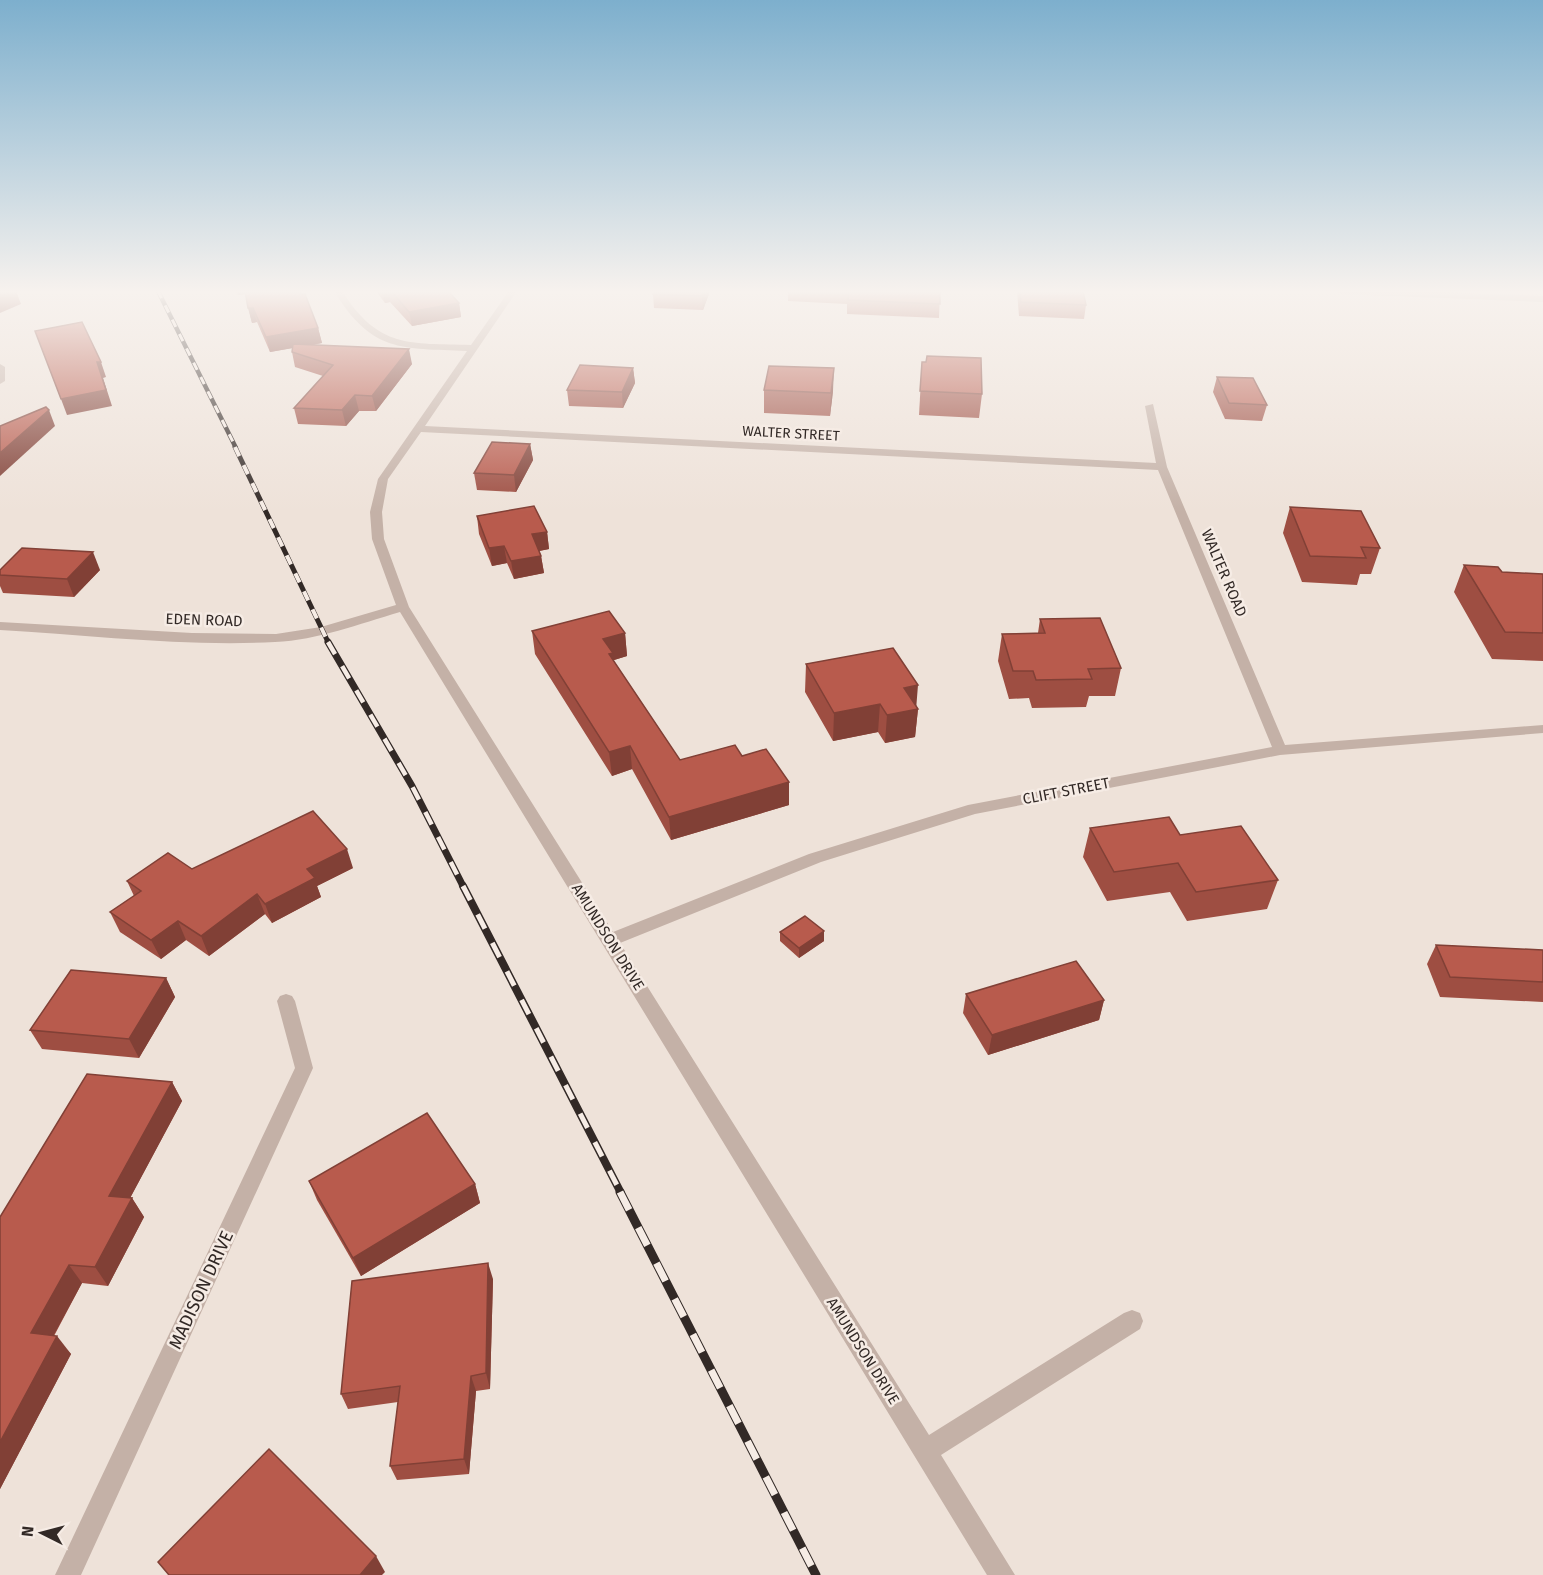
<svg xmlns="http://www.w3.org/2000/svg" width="1543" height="1575" viewBox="0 0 1543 1575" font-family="'Fira Sans',sans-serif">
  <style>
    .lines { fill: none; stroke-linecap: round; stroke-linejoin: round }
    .minor { fill: #c4b1a7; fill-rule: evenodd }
    .rail-far4-casing { stroke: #322926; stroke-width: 4.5 }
    .rail-far3-casing { stroke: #322926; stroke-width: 5 }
    .rail-far2-casing { stroke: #322926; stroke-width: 7 }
    .rail-far1-casing { stroke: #322926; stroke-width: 8 }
    .rail-casing { stroke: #322926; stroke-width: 9 }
    .rail-far4 { stroke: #f6ece5; stroke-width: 3; stroke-dasharray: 8; stroke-linecap: butt }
    .rail-far3 { stroke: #f6ece5; stroke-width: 4; stroke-dasharray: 10; stroke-linecap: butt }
    .rail-far2 { stroke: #f6ece5; stroke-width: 4.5; stroke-dasharray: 14; stroke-linecap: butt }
    .rail-far1 { stroke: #f6ece5; stroke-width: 5; stroke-dasharray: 16; stroke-linecap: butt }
    .rail { stroke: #f6ece5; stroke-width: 7; stroke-dasharray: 20; stroke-linecap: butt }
    .wall { fill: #9e4e42 }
    .shaded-wall { fill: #814036 }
    .building { fill: #b85b4d; stroke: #814036; stroke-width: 1.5 }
    .labels { text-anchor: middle; stroke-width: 5; stroke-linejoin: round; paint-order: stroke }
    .far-street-label { font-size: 14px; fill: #322926; stroke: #f6ece5 }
    .street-label { font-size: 15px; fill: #322926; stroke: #f6ece5 }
    .near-street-label { font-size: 18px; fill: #322926; stroke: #f6ece5 }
  </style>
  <rect width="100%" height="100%" fill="#eee2d9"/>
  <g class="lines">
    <g class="minor">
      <path d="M334,291H342C379,349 409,343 471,345L509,291H517L425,426L1156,463L1145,406L1153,404L1167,467L1285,745L1543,725V733L1280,755L975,814L821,862L620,943L929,1435L1124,1313L1132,1310L1140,1313L1143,1321L1140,1329L941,1455L1015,1575H987L400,612C359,624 318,640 275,642C186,647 89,635 0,630V622L192,633L276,634L321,627L396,605L372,539L370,512L378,479L467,351C401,348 372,353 334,291ZM421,432L1158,470L1272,747L968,805L809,854L613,932L409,607L384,539L382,512L388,479Z"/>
      <polygon points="1336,291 1413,291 1543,296 1543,302 1340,294"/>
      <polygon points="0,364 5,367 5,381 0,384"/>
      <polygon points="286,994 292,996 295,1001 313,1068 81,1575 55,1575 295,1068 277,1001 280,996"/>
    </g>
    <defs>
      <polyline id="rail-far4" points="158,291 236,448"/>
      <polyline id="rail-far3" points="235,447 329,644"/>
      <polyline id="rail-far2" points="328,642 412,786 464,888"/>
      <polyline id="rail-far1" points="463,886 621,1193"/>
      <polyline id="rail" points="620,1192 816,1575"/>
    </defs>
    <use href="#rail-far4" class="rail-far4-casing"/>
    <use href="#rail-far3" class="rail-far3-casing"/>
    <use href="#rail-far2" class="rail-far2-casing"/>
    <use href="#rail-far1" class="rail-far1-casing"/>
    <use href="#rail" class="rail-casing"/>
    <use href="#rail-far4" class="rail-far4"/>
    <use href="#rail-far3" class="rail-far3"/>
    <use href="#rail-far2" class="rail-far2"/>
    <use href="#rail-far1" class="rail-far1"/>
    <use href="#rail" class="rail"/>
  </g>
  <g class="wall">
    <polygon points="236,291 299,291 318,328 322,343 312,345 412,364 376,411 359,411 346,426 298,424 294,408 323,376 295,367 292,352 292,348 270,352 257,322 252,323 245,294 238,295"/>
    <polygon points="376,291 448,291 459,303 461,317 412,326 390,302 385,303"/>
    <polygon points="710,291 703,310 654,308 653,294"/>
    <polygon points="788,291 940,291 939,318 847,314 847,304 788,301"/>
    <polygon points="1017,291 1083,291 1086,305 1084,319 1019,316"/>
    <polygon points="922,362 982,394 979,418 919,415"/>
    <polygon points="633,368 635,383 623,408 569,406 567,390"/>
    <polygon points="1217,377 1267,405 1262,421 1225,419 1213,392"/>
    <polygon points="764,390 833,391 830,416 764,413"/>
    <polygon points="530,444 533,460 516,492 477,490 474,473"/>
    <polygon points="1290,507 1380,548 1371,574 1360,574 1357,585 1302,582 1283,533"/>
    <polygon points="477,516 547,532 549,549 539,551 541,556 544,573 514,579 507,563 492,566 479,534"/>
    <polygon points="1464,565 1502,572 1543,574 1543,661 1492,659 1454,592"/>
    <polygon points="0,570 100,570 74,597 3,593 0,586"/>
    <polygon points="1040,619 1121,668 1115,696 1089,696 1086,707 1032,708 1029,698 1009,699 998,661 1002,634 1038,633"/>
    <polygon points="532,631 625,633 627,656 614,660 614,661 680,760 742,756 789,782 789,805 671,840 632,769 612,776 535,654"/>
    <polygon points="806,664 916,706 918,709 915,737 885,743 878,732 833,741 805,692"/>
    <polygon points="1090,828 1180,835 1278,880 1267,909 1187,921 1170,892 1107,901 1083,857"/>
    <polygon points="353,868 317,886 321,897 272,923 265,914 209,956 186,940 161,959 120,932 110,912 134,896 127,881 192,869"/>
    <polygon points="780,932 824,941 799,958 780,941"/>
    <polygon points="1436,945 1543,950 1543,1002 1440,997 1427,964"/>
    <polygon points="166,978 175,997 139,1058 42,1049 30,1030"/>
    <polygon points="966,994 1104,1000 1099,1020 988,1055 963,1013"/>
    <polygon points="172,1082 182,1101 130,1198 132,1198 144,1217 108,1286 82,1283 54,1336 71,1354 0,1489 0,1217"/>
    <polygon points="309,1181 475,1184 480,1203 361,1276 317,1200"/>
    <polygon points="493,1279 490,1389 476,1391 469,1474 397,1480 390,1466 398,1402 348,1409 341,1394"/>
  </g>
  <g class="shaded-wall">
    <polygon points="12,291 16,291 21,304 0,313 0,296"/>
    <polygon points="237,291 246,291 246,294 238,295"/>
    <polygon points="382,291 389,291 390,302 385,303"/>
    <polygon points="704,291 710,291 703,310 702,296"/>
    <polygon points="459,303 461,317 412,326 409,312"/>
    <polygon points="248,308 253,308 257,322 252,323"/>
    <polygon points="318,328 322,343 270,352 266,337"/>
    <polygon points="409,349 412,364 376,411 372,396"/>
    <polygon points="97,362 101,362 106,377 103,378 112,406 67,415 61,399"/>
    <polygon points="633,368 635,383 623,408 622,392"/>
    <polygon points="834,368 833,391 830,416 831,393"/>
    <polygon points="355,395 359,411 346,426 342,410"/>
    <polygon points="49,410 55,426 0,476 0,453"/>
    <polygon points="530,444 533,460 516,492 514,475"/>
    <polygon points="547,532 549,549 534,552 532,534"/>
    <polygon points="504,546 507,563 492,566 489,548"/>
    <polygon points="93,552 100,570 74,597 67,579"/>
    <polygon points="541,556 544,573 514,579 511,561"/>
    <polygon points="625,633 627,656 614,660 615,676 603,639"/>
    <polygon points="918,685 916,710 918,709 915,737 885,743 887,715 904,688"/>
    <polygon points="880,704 878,732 833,741 834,713"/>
    <polygon points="630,746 632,769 612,776 609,752"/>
    <polygon points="789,782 789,805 671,840 669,817"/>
    <polygon points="347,849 353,868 317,886 321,897 272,923 265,904 307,869"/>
    <polygon points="257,894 265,914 209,956 201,936"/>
    <polygon points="178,921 186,940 161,959 151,940"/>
    <polygon points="824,931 824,941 799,958 799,948"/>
    <polygon points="166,978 175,997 139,1058 129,1039"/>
    <polygon points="1104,1000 1099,1020 988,1055 992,1035"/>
    <polygon points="172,1082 182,1101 121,1215 109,1196"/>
    <polygon points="475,1184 480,1203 361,1276 353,1258"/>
    <polygon points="132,1198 144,1217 108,1286 95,1267"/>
    <polygon points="488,1263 493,1279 490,1389 486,1373"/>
    <polygon points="69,1265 82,1283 45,1351 31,1333"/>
    <polygon points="57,1336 71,1354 0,1489 0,1442"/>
    <polygon points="471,1376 476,1391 469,1474 464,1459"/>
    <polygon points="376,1556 385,1572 382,1575 360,1575"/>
  </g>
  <g class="building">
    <polygon points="0,291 12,291 0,296"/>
    <polygon points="245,291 299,291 300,294 305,294 318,328 266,337 253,308 248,308"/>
    <polygon points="391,291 448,291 459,303 409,312"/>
    <polygon points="655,291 704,291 702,296 653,294"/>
    <polygon points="849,291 940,291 940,304 848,300"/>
    <polygon points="1020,291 1083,291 1086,305 1021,302"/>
    <polygon points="82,322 101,362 97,362 106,390 61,399 35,331"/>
    <polygon points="293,344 409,349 372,396 355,395 342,410 294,408 333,365 292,352"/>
    <polygon points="927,356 981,358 982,394 920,391 922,362 926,362"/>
    <polygon points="580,365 633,368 622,392 567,390"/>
    <polygon points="769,366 834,368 831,393 764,390"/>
    <polygon points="1217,377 1253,378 1267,405 1229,403"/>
    <polygon points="46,407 49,410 0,453 0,426"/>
    <polygon points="492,442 530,444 514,475 474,473"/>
    <polygon points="534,506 547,532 532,534 541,556 511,561 504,546 489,548 477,516"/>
    <polygon points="1290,507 1361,511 1380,548 1361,547 1366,558 1310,556"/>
    <polygon points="22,548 93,552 67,579 0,575 0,570"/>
    <polygon points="1464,565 1498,567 1502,572 1543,574 1543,633 1505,632"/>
    <polygon points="609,611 625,633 603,639 613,653 609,654 680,760 735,745 742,756 766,749 789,782 669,817 630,746 609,752 532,631"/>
    <polygon points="1100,618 1121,668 1088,669 1092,679 1036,680 1033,671 1013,671 1002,634 1045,633 1040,619"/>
    <polygon points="893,648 918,685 904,688 918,709 887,715 880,704 834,713 806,664"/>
    <polygon points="313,811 347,849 307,869 315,878 265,904 257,894 201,936 178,921 151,940 110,912 141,891 127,881 168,853 192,869"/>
    <polygon points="1169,817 1180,835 1241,826 1278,880 1196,892 1178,863 1114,872 1090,828"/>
    <polygon points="805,916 824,931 799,948 780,932"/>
    <polygon points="1436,945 1543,950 1543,982 1450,977"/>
    <polygon points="1076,961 1104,1000 992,1035 966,994"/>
    <polygon points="71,970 166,978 129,1039 30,1030"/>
    <polygon points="87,1074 172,1082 109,1196 132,1198 95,1267 69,1265 31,1333 57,1336 0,1442 0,1217"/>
    <polygon points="427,1113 475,1184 353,1258 309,1181"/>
    <polygon points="488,1263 486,1373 471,1376 464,1459 390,1466 400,1386 341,1394 352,1281"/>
    <polygon points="269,1449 376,1556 360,1575 169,1575 158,1562"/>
  </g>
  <linearGradient id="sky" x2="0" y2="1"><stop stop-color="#7dafcd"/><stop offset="0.57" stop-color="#f7f2ee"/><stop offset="1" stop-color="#f7f2ee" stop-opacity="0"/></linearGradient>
  <rect width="1543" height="512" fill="url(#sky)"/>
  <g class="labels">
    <g class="far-street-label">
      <text transform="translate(791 433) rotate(3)" y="5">WALTER STREET</text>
    </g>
    <g class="street-label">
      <text transform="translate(1224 573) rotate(67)" y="5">WALTER ROAD</text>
      <text transform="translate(204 620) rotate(2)" y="5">EDEN ROAD</text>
      <text transform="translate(1066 791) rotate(-11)" y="5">CLIFT STREET</text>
      <text transform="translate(608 937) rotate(58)" y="5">AMUNDSON DRIVE</text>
      <text transform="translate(863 1351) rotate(58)" y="5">AMUNDSON DRIVE</text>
    </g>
    <g class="near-street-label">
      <text transform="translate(201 1290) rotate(-65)" y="6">MADISON DRIVE</text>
    </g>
  </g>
  <g transform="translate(42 1533) rotate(276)" stroke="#f6ece5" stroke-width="4.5" paint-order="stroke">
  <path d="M0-4.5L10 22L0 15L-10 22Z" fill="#322926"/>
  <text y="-9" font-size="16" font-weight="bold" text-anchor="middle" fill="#322926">N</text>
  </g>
</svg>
